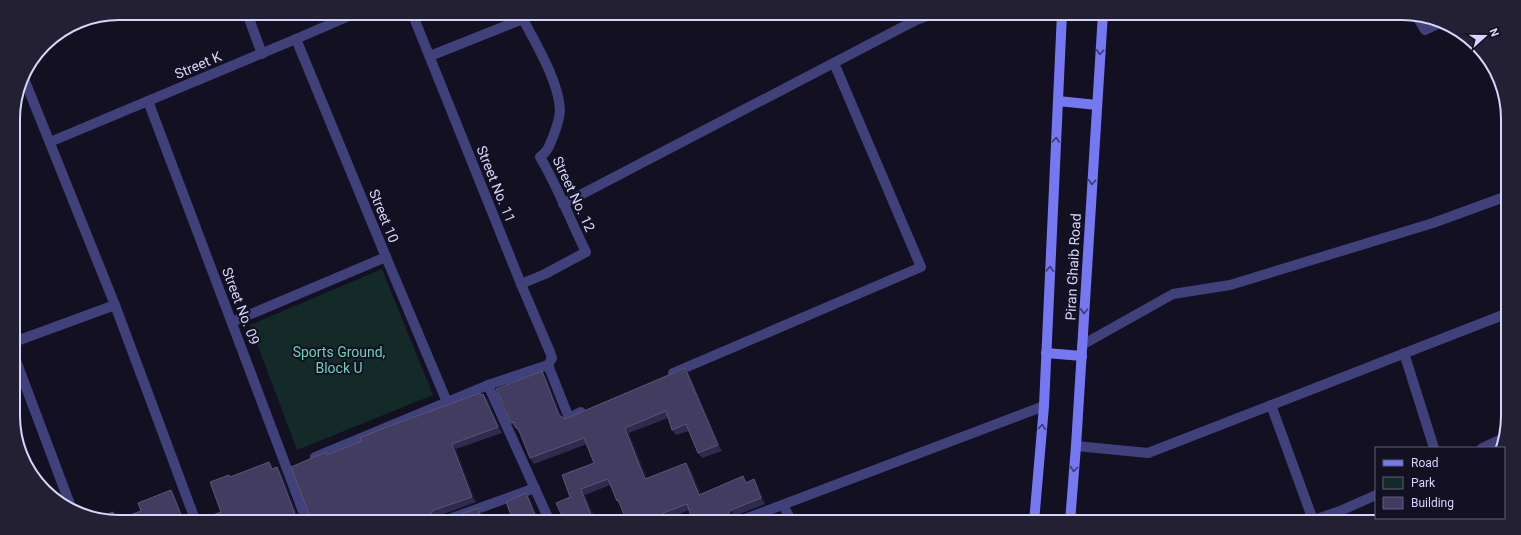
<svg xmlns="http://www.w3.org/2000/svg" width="1521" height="535" viewBox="0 0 1521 535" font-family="Roboto,sans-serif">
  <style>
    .green { fill: #142a29 }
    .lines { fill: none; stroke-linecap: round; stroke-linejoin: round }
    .street { stroke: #40407b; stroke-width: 10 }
    .secondary { stroke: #7678f1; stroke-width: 10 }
    .wall { fill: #302b4d }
    .shaded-wall { fill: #1c1834 }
    .building { fill: #423d60; stroke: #595578 }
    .oneway { stroke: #3a3a74 }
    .labels { text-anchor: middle; stroke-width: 4; stroke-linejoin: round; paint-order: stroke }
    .street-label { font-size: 14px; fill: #d7d5fb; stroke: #121021 }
    .park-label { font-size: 14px; fill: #68d3b4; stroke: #121021 }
    .rim { fill: none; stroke: #d7d5fb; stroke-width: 2 }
  </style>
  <rect width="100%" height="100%" fill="#121021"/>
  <polygon class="green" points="382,269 433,395 297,450 250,325"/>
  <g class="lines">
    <g class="street">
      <polyline points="247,13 262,54"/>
      <polyline points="412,13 521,284 550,352 552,358 548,365"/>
      <polyline points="1416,15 1425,30 1442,22"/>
      <polyline points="296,39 386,257 447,402"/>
      <path d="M430,56L523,19C536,44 559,82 560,110C560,118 556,129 553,137C549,146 549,150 540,157C558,187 570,220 586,252L545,274L521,284"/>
      <polyline points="23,76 115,305 196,522"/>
      <polyline points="148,101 307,522"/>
      <polyline points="50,142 296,39 356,13"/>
      <polyline points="563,204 916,20 935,13"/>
      <polyline points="232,322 386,257"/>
      <polyline points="14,342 115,305"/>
      <polyline points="1082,345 1173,294 1230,285 1433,223 1507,196"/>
      <polyline points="1404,353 1434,448"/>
      <polyline points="15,358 71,507"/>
      <polyline points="548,365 569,418 581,412"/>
      <polyline points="673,373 921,267 834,63"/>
      <polyline points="488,385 550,522"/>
      <polyline points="1271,405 1313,520"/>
      <polyline points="1076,446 1148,453 1508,313"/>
      <polyline points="1482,448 1504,438"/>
      <polyline points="315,457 488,385 548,365"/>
      <polyline points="783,505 792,522"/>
      <polyline points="441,522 535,488"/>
      <polyline points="737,522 1044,406"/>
      <polyline points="1308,522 1340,511 1376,495"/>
    </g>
    <g class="secondary">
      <polyline points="1058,101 1097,105"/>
      <polyline points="1046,353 1082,356"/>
      <polyline points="1034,522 1044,406 1062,13"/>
      <polyline points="1070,522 1076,446 1103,13"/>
    </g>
  </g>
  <g class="wall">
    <polygon points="685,368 689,374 722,451 702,458 698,453 689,431 676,435 672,430 668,418 629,433 647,478 690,468 701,494 747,482 754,479 758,485 765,504 735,516 731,522 693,522 689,510 667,519 621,506 617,501 610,485 585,495 593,514 598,519 570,497 594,463 587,444 534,464 530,458 520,434 516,428 515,428 511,423 546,377 561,416 565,419"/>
    <polygon points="480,393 481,395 483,394 488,400 502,433 456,449 476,502 438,516 436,518 435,522 308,520 326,452 328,454 362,441"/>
  </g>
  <g class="shaded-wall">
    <polygon points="685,368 689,374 722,451 718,445"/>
    <polygon points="542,371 546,377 563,420 559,415"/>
    <polygon points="483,394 488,400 502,433 498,427"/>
    <polygon points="625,428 629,433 649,484 645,479"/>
    <polygon points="452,444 456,449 476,502 472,497"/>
    <polygon points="686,463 690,468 703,500 699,495"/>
    <polygon points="277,467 282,473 300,522 297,519"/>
    <polygon points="754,479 758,485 765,504 761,498"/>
    <polygon points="581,489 585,495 595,520 591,515"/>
    <polygon points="171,490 175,496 185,522 184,522"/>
    <polygon points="526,493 530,499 540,522 538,522"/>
    <polygon points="478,508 482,514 485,522 483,522"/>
    <polygon points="731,510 735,516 731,522 729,522 727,516"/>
    <polygon points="432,512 436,518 435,522 433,522 431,518"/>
    <polygon points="663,513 667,519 668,522 666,522"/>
    <polygon points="594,514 598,519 599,522 597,522"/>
    <polygon points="750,517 753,522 750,522"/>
  </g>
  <g class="building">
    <polygon points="685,368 718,445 698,453 686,424 672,430 666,411 625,428 645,479 686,463 699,495 743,476 746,483 754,479 761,498 731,510 727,516 729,521 730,522 709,522 709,518 698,522 693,522 687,504 663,513 666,522 627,522 618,500 617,501 608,479 581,489 591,515 594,514 597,522 565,522 556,503 570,497 562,475 594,463 584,438 530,458 518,428 516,428 514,422 511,423 496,389 542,371 559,415 565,419"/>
    <polygon points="480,393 481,395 483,394 498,427 452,444 472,497 434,510 432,512 431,518 433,521 437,522 305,522 308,520 309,514 291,467 326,452 327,455 362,441 360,438 384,428"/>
    <polygon points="269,462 272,469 277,467 297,519 299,521 303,522 194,522 221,512 210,482 229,475 230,477"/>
    <polygon points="171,490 184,522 119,522 98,518 113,512 117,520 141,511 138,503"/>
    <polygon points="526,493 538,522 507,522 513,520 506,502"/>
    <polygon points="478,508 483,522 440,522"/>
    <polygon points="750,517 750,522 735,522"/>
  </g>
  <defs><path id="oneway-chevron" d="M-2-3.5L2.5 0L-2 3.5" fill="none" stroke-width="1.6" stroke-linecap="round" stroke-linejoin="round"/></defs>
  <g class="oneway">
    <use href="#oneway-chevron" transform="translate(1100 52) rotate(94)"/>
    <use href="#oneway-chevron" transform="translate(1056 140) rotate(-87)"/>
    <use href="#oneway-chevron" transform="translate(1092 182) rotate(93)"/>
    <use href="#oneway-chevron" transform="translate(1050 269) rotate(-87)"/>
    <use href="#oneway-chevron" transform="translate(1084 311) rotate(93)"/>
    <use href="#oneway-chevron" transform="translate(1042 427) rotate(-85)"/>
    <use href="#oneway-chevron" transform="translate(1074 469) rotate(95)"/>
  </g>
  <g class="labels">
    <g class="street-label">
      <text transform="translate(198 65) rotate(-23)" y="5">Street K</text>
      <text transform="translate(496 184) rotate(68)" y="5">Street No. 11</text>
      <text transform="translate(574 194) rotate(65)" y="5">Street No. 12</text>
      <text transform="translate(384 216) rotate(68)" y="5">Street 10</text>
      <text transform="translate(1073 267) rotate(-87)" y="5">Piran Ghaib Road</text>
      <text transform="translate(241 306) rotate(69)" y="5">Street No. 09</text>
    </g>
    <g class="park-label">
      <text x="339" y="357">Sports Ground,<tspan x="339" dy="16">Block U</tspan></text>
    </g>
  </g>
  <path d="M0 0H1521V535H0ZM119 20H1402A99 99 0 0 1 1501 119V416A99 99 0 0 1 1402 515H119A99 99 0 0 1 20 416V119A99 99 0 0 1 119 20Z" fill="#222032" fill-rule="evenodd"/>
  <path class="rim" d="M119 20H1402A99 99 0 0 1 1501 119V416A99 99 0 0 1 1402 515H119A99 99 0 0 1 20 416V119A99 99 0 0 1 119 20Z"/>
  <rect x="1375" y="447" width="130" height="72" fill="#121021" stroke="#615f78"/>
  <rect x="1383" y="460" width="20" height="6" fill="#7678f1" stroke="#615f78"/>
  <text x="1411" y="467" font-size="12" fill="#d7d5fb">Road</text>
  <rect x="1383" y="477" width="20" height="12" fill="#142a29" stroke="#615f78"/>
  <text x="1411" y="487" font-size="12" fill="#d7d5fb">Park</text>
  <rect x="1383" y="497" width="20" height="12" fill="#423d60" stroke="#615f78"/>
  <text x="1411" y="507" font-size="12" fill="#d7d5fb">Building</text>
  <g transform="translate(1485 36) rotate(69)" stroke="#121021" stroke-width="3" paint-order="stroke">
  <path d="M0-3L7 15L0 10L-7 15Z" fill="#d7d5fb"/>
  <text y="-6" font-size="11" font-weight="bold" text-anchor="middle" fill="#d7d5fb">N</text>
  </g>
</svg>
